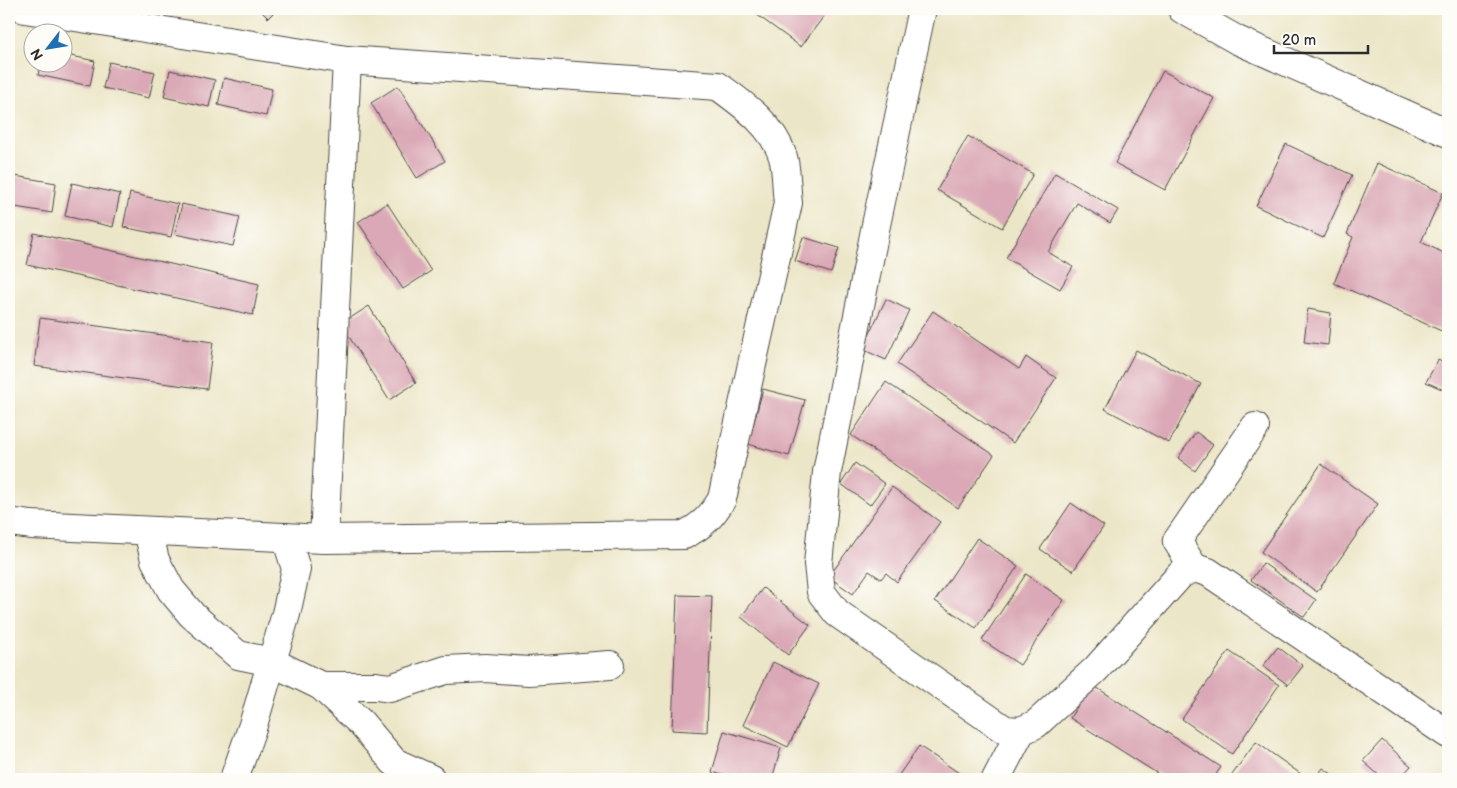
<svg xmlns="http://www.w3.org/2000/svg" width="1457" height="788" viewBox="0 0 1457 788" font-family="'Balsamiq Sans',sans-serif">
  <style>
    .building { fill: #daa8b6 }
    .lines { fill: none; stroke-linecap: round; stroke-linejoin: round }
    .minor-casing { stroke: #484743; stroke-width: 30 }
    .minor { stroke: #fff; stroke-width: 28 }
  </style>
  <rect width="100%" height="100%" fill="#fdfcf7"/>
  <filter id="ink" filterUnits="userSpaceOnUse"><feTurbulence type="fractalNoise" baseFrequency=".02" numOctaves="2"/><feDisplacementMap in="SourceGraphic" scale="10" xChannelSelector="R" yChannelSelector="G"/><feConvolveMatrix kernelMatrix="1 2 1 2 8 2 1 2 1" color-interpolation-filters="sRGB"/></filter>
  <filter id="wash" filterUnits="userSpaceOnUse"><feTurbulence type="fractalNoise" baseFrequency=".0096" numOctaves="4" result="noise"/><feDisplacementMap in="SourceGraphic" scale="20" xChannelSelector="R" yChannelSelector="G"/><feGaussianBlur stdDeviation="1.12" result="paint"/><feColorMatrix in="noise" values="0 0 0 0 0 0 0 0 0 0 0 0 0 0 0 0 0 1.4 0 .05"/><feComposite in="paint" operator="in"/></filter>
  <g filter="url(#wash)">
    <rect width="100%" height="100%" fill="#ece6c8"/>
    <g id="blocks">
      <g class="building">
        <polygon points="259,9 277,9 268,18"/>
        <polygon points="749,9 829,9 801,47"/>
        <polygon points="62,54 95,61 90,86 38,75 41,62 62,62"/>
        <polygon points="109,62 155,72 149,98 103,88"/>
        <polygon points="170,70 215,80 209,107 164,97"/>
        <polygon points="1163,71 1214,98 1165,190 1115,163"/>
        <polygon points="224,78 272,89 266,116 218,105"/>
        <polygon points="398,86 445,161 417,178 371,103"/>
        <polygon points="968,136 1033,174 1002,228 937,190"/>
        <polygon points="1286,144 1352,175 1323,238 1256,206"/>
        <polygon points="1377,163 1443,193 1421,242 1448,255 1446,333 1334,283 1353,237 1347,234"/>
        <polygon points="1055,173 1118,210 1110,223 1077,203 1048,252 1073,267 1060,289 1006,258"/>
        <polygon points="9,175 56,183 52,213 9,206"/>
        <polygon points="72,183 120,194 113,227 65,216"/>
        <polygon points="130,193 178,204 171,237 123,227"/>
        <polygon points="387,203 431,271 403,289 358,222"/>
        <polygon points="182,204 240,217 233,246 175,234"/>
        <polygon points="34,233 259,284 253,315 27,265"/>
        <polygon points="803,237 839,248 831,273 795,261"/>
        <polygon points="886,299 909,310 886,360 862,349"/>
        <polygon points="369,306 416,383 389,400 341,324"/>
        <polygon points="1308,309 1331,313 1328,345 1304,342"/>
        <polygon points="933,311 1019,369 1026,357 1056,378 1013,443 897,364"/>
        <polygon points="40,318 213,342 207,389 34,366"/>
        <polygon points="1136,350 1201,384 1169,443 1105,409"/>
        <polygon points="1438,360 1448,365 1448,382 1444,390 1426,382"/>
        <polygon points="886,382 994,455 958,508 851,435"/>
        <polygon points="763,389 805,400 789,456 748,444"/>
        <polygon points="1196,432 1213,445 1195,471 1178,458"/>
        <polygon points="855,463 885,484 870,505 841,484"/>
        <polygon points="1321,464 1378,504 1317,592 1261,552"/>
        <polygon points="892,487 940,522 897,582 886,573 881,579 869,571 853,594 829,577"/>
        <polygon points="1071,503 1104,526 1073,571 1040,549"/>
        <polygon points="977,538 1018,566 976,628 935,601"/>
        <polygon points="1263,563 1316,600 1304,617 1251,580"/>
        <polygon points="1026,574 1064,600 1020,665 982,640"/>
        <polygon points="763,588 810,625 788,655 741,617"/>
        <polygon points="677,595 712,596 707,732 672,730"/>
        <polygon points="1278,647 1303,666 1288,685 1263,666"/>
        <polygon points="1229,651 1279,685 1232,754 1182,719"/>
        <polygon points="773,662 819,684 788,747 743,725"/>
        <polygon points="1091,684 1221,767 1213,779 1166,779 1070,718"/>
        <polygon points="724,731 781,748 772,779 737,779 712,772"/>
        <polygon points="1382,740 1411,766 1399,779 1383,779 1363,761"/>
        <polygon points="1256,742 1305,777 1303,779 1229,779"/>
        <polygon points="919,746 962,775 959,779 896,779"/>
        <polygon points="1323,768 1339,779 1315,779"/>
      </g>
    </g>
  </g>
  <g filter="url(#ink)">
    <use href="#blocks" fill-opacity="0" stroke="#484743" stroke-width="1"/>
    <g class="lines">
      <defs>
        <g id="minor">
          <polyline points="922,9 876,225 827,472 818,564 821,592 837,613 1005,730 1021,731 1036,724 1096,669 1181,574 1194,568 1208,572 1448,734"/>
          <polyline points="1182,9 1237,40 1448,133"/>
          <path d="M9,522L31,525L324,539L684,535C702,526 712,516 722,499L788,203C786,189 787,171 783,157C773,125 744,105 718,86L347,60L25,9"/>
          <polyline points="148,531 155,560 171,590 192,615 238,655 272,662 321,686 361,723 394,762 431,779"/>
          <polyline points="324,539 347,60"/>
          <polyline points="1194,568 1177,541 1255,427"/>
          <polyline points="321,686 376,686 390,688 446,670 485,668 529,671 610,665"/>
          <polyline points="234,779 253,725 286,614 296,569 286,537"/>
          <polyline points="996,779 1021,731"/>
        </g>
      </defs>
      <use href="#minor" class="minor-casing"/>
      <use href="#minor" class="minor"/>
    </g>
  </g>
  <rect width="1457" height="788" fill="none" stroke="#fdfcf7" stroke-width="30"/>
  <g transform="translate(48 48) rotate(239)"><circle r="24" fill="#fdfcf7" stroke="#a9a8a5"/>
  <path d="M0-4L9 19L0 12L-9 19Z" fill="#1f6fb2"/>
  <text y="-8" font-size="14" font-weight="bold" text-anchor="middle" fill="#2b2b2b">N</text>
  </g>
  <path d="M1274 45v8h94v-8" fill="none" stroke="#2b2b2b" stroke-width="2.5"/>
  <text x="1282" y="45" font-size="15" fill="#2b2b2b" stroke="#fdfcf7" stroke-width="4" paint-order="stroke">20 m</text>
</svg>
